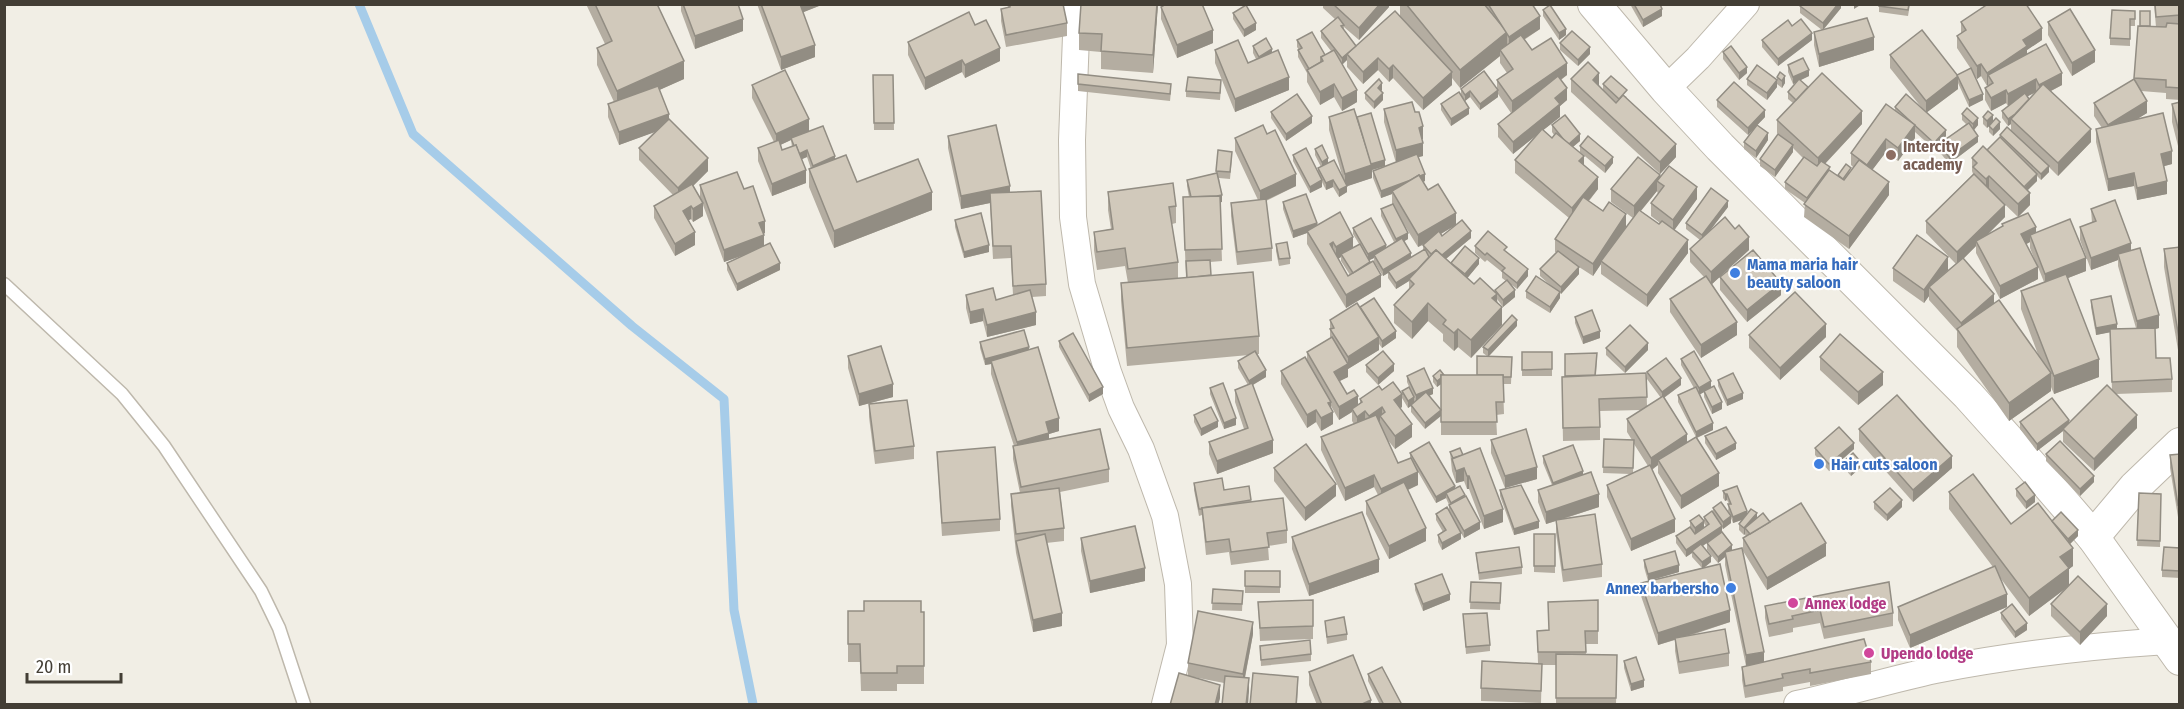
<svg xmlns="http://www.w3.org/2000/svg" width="2184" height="709" viewBox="0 0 2184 709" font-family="'Fira Sans Condensed',sans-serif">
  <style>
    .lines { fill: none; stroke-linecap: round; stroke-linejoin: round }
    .stream { stroke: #a6cce9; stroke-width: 9 }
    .service-casing { stroke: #beb8ac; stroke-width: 15 }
    .minor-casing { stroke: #beb8ac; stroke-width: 28 }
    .tertiary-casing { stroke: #beb8ac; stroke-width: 34 }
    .service { stroke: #fff; stroke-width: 12 }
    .minor { stroke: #fff; stroke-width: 26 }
    .tertiary { stroke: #fff; stroke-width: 32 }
    .wall { fill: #b4ada1; fill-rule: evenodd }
    .shaded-wall { fill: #928d83 }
    .building { fill: #d1c9bb; stroke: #928d83; stroke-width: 1.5 }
    .education-dot { fill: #8d6e63; stroke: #fff; stroke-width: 2 }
    .shop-dot { fill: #3f7fe0; stroke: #fff; stroke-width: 2 }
    .hotel-dot { fill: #d1479c; stroke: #fff; stroke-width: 2 }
    .labels { text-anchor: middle; stroke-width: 4.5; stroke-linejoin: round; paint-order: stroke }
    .education-label { font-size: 16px; font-weight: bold; fill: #785e54; stroke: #fff; text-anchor: start }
    .shop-label { font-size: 16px; font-weight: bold; fill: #366cbe; stroke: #fff; text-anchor: start }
    .hotel-label { font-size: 16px; font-weight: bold; fill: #b23c85; stroke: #fff; text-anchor: start }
  </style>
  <rect width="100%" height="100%" fill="#f1eee5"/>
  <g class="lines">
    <polyline class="stream" points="359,4 413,134 632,326 724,399 734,610 753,704"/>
    <defs>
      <polyline id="service" points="4,284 122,394 164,446 261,591 279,628 304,704"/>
      <g id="minor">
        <polyline points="1073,4 1076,36 1072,140 1073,217 1082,284 1108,372 1121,408 1141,449 1165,516 1178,584 1180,645 1165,704"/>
        <polyline points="1666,89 1698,58 1746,4"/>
        <path d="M1797,704C1843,694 1889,680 1935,670C2012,655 2089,646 2167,641"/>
      </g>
      <g id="tertiary">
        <polyline points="1594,4 1666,89 1720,147 1968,395 2030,464 2093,537 2180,659"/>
        <polyline points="2093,537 2135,487 2180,444"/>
      </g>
    </defs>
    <use href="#service" class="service-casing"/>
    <use href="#minor" class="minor-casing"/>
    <use href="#tertiary" class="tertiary-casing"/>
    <use href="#service" class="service"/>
    <use href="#minor" class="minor"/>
    <use href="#tertiary" class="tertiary"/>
  </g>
  <g class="wall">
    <polygon points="586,4 657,4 684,79 659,90 669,119 708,171 693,186 700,198 700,185 744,189 765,233 763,234 764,245 780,270 737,291 727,270 727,263 744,255 724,262 703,205 703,216 693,222 691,219 689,220 695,245 675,256 654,218 654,206 673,195 639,160 639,148 654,132 619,145 608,117 608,104 614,102 597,65 597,48 605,44"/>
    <polygon points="681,4 738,4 743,31 695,49 681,11"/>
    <polygon points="757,4 824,4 803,12 815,57 781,70"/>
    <polygon points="1007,4 1063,4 1067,23 1067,36 1006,47 1001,21 1001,9 1008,7"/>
    <polygon points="1158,4 1153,73 1101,69 1101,52 1079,50 1079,33"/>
    <polygon points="1162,4 1202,4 1213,43 1177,58 1161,19 1161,7 1163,6"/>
    <path d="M1323,4H1389V7L1359,40L1344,27V30L1356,46L1400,15V4H1532L1540,29L1524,40L1532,50L1567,75L1561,80L1567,100L1560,106V117L1543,130L1552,138L1554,135L1552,132V125L1580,141L1573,147L1598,189L1589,201L1626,227L1619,237L1633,218L1611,202V189L1659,173L1571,92V79L1599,86L1603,90V84L1627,97L1626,98L1676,157L1660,174V177L1697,199L1674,230L1688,253L1647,307L1601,274V264L1593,276L1579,267V274L1561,294L1560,293V298L1550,313L1526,298V291L1552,287L1540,276V269L1557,253L1555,252V239L1569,218L1515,173V160L1536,135L1513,154L1498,137V124L1511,113L1498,94V97L1480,110L1470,97L1465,101L1469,114L1451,126L1441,110V104L1461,94V89H1497V80L1507,73L1500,63V56L1460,88L1452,78V85L1423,110L1393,78L1389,82L1378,70L1363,84L1347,67V60L1342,64L1357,102L1342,111L1334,97L1320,105L1307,82V73L1298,57V50H1299L1297,47V40L1325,55L1331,51L1321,38V31L1336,20L1323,8ZM1657,191L1658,194L1651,203V216L1660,223L1659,224L1641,211Z"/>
    <polygon points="1630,4 1660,4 1662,16 1643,27"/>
    <polygon points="1841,4 1841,8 1823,30 1874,50 1819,67 1814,45 1814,32 1822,30 1800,13 1800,6"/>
    <polygon points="1879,4 1910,4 1908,16 1879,12"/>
    <path d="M1982,4H2026L2042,40L2027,50V54L2062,85L2051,91L2091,142L2058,176L2049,167V172L2041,180L2037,176V181L2027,190L2030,205L2018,217L1989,189L2005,217L1988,234L2002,227V224L2036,233L2086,271L2068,278L2099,377L2054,394L2051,387V391L2009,421L1957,347V331L1929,300V296L1924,303L1893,281V268L1948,270L1956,264L1926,233V221L1973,174L1972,171V158L1987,150L2000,137V135L2011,130V124L2008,126L2002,118V111L2008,106L2006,103L1991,111L1985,100V88L1988,86V85L1987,86L1981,76L1977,79L1973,73L1983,100L1969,107L1958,83V89L1927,112L1946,136L1934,149L1915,132V138L1898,161L1886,152L1872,170L1889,195L1849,249L1804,217L1805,203L1785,189V182L1803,158L1793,148V152L1775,177L1760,166V159L1781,136L1777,133V120L1793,103L1788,99V92L1797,82L1793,84L1788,72V65L1809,76L1800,80L1808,87L1862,124L1825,164L1830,170L1838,176V175L1851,171L1853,167L1851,165V153L1895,111V107H1921L1890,68V55L1957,75L1971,69L1957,48V36L1961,33V22L1984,7ZM2036,92L2029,99L2027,96ZM2030,242V248L2037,266L2026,244ZM1976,246V253L2000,299L2038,279V267L2044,282L2021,291V309L2039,357L1994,303L1963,259Z"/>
    <polygon points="2154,4 2180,4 2180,100 2166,99 2166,93 2141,91 2147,113 2137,119 2172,164 2164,166 2167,194 2137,200 2134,186 2108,191 2096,142 2096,129 2102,128 2094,116 2094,103 2134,80 2138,26 2156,27"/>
    <polygon points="1543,10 1566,35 1559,40 1543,16"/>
    <polygon points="2135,11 2135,26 2130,26 2130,46 2110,45 2110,38"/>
    <polygon points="1233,13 1256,30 1244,37 1233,19"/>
    <polygon points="2048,22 2095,62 2072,76 2048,35"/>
    <polygon points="975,25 1000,61 965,78 962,72 925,90 908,55 908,42"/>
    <polygon points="1792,26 1812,40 1778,66 1762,47 1762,40"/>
    <polygon points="1560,43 1590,54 1578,66 1560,50"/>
    <polygon points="1253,46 1272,53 1289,90 1235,112 1215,63 1215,50 1248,63 1256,59 1253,53"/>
    <polygon points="1723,52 1747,73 1739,80 1723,59"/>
    <polygon points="873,75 893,75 894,130 874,130"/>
    <polygon points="1777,77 1785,83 1782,88 1777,84 1777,87 1767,100 1747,85 1747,79 1777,79"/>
    <polygon points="1078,84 1171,91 1170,101 1078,91"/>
    <path d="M752,85L809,131L857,182L932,210L834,248L809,187V169H811L807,157L801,159L806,183L772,196L758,161V148L774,142L752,98ZM791,140L792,147L782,150L780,145Z"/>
    <polygon points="1221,87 1220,100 1186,97 1186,91"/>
    <polygon points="1382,90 1381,91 1383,100 1374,109 1365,99 1365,93"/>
    <polygon points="1717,100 1765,117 1757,125 1768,140 1756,158 1744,149 1744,142 1755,127 1748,135 1717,107"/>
    <polygon points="2180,102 2180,154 2172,122 2172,104"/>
    <path d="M1384,109L1423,139H1422L1423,156L1418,157L1425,181L1423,182L1428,190L1456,225L1471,238L1446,259L1451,263L1479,264L1467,278L1474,284L1495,292V290L1506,281L1502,278V272L1487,260L1485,262L1475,253V246L1507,252L1528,276L1517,289L1512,285L1515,297L1503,307L1497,299L1502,325L1471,358L1458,347L1454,351L1443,341V334L1428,321L1412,339L1394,323V305L1409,289V281L1396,289L1388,278V273L1383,276L1374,262L1381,287L1346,308L1307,244V233L1293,238L1283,209V202L1317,225L1353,248L1359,244L1353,234V228L1386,248L1394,242L1381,216V209L1392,204V194L1381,198L1373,178V171L1396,163L1384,122ZM1400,218L1418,247L1423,245V251L1411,257L1404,241L1408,239ZM1455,226L1442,236L1441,234L1449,229ZM1341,257V261L1350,275L1348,276L1338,259ZM1374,258V261L1370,262L1369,260Z"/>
    <polygon points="1271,112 1312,123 1286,141 1271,118"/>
    <polygon points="1962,114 1978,125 1974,130 1978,142 1949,164 1939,151 1939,144 1966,124 1962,120"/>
    <polygon points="1329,117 1357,120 1357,117 1385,166 1372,170 1372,178 1347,186 1347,192 1339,197 1333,187 1326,190 1322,182 1322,187 1310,193 1293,161 1293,155 1318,173 1318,168 1321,167 1315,155 1315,149 1328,163 1342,175 1329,130"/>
    <polygon points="1983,117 1993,121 2000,129 1993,136 1989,132 1989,126 1987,128 1983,124"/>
    <polygon points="948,136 1010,192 1046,284 1046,296 1032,297 1036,325 987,337 983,321 970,324 966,308 966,295 996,300 1013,295 1011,258 993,259 990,203 961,209 948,148"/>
    <polygon points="1235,138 1296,186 1266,201 1272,248 1272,261 1237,265 1231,216 1231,203 1258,200 1235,151"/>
    <polygon points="1580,146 1613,163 1605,173 1580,152"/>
    <polygon points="1218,150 1232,158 1230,179 1219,178 1222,202 1220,202 1222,261 1210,262 1211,275 1259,336 1259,354 1257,354 1266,377 1253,385 1273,453 1217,474 1209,454 1209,442 1244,429 1235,402 1235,390 1248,385 1238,368 1238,361 1249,355 1127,366 1121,301 1121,283 1128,283 1125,266 1097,270 1094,250 1094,232 1111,229 1108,210 1108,192 1176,206 1176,223 1172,224 1178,262 1178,278 1186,278 1183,197 1189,197 1187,186 1187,180 1216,173"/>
    <polygon points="1728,207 1711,229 1749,250 1712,284 1737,335 1701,358 1670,312 1670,299 1704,277 1690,262 1690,249 1700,240 1686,229 1686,223"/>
    <polygon points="2091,209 2131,250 2159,328 2155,329 2156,358 2172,379 2172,392 2116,394 2137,428 2094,471 2063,442 2063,431 2037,451 2020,429 2020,422 2069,423 2112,390 2110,332 2096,335 2091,307 2091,300 2117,329 2136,328 2118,266 2118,260 2091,270 2080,240 2080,227 2092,223"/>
    <polygon points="955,220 989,252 964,258 955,227"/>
    <polygon points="1276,244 1290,258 1290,264 1279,266 1276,251"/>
    <polygon points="2180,247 2180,362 2164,267 2164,249"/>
    <polygon points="1720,277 1781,295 1747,322 1720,290"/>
    <polygon points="1360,307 1396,338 1382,348 1379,344 1379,350 1348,369 1348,377 1339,381 1347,394 1358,405 1360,403 1360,399 1382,390 1402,394 1402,391 1413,396 1407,382 1407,376 1433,394 1429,396 1425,429 1411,412 1411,406 1408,408 1402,398 1402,407 1400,408 1412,437 1395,449 1386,438 1398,463 1410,458 1410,453 1465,497 1480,529 1464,538 1461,533 1461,539 1442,550 1438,542 1438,535 1443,532 1436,520 1436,514 1449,511 1449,505 1446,498 1436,503 1417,470 1418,485 1408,490 1426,541 1389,559 1366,514 1366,501 1378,495 1374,487 1345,501 1321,450 1321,437 1354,424 1352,421 1352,412 1339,420 1331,406 1333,424 1321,431 1316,422 1307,428 1281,384 1281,371 1307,359 1307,352 1330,338 1330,320"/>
    <polygon points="1575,317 1600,338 1583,344 1575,323"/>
    <polygon points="1517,326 1489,356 1512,357 1511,384 1503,384 1504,414 1496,415 1497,435 1441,435 1441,384 1437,387 1433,382 1433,376 1477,375 1487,356 1483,353 1483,347"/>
    <polygon points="1749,335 1826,337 1780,380 1749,348"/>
    <polygon points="1059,341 1103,394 1089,402 1059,347"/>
    <polygon points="980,342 1029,349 1059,431 1049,434 1049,439 1109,469 1109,482 1060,492 1064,528 1064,541 1046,543 1062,626 1033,632 1016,553 1011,506 1011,494 1020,493 1013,459 1013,446 1014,446 991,374 991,364 985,365 980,348"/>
    <polygon points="1606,348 1648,350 1625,373 1606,355"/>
    <rect x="1522" y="352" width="30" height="24"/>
    <polygon points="848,356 893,397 859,406 848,368"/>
    <polygon points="1820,357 1883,385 1858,405 1820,370"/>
    <path d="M1597,359L1596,375L1646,373L1647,406L1661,398L1647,379V372L1681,385L1664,398L1687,442L1696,437L1678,402V395L1694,388L1681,365V359L1711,388L1722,409L1712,414L1704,397V392L1700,394L1713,430L1697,438L1719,486L1681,509L1658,473V465L1652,470L1675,532L1631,551L1607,497V485L1630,474L1603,473L1604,439L1632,440L1627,432V419L1641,410L1600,411V440L1563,441L1562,389L1565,376ZM1634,444L1648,466L1633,473Z"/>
    <polygon points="1366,365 1394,371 1378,385 1366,372"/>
    <polygon points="1718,380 1743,399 1727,406 1718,386"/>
    <polygon points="1210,388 1236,425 1224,429 1210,394"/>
    <polygon points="869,404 914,446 914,459 875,464 869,417"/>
    <polygon points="1194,415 1218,427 1201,436 1194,422"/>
    <polygon points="1859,429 1952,468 1913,502 1859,441"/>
    <polygon points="1705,436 1736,449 1716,460 1705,443"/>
    <polygon points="1491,440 1537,479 1505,488 1491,453"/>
    <polygon points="1815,448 1854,449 1829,471 1815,455"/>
    <polygon points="937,452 1000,519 1000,531 942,536"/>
    <polygon points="1450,452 1463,454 1503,522 1484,529 1469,489 1467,489 1464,481 1456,483 1452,471"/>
    <polygon points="2046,454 2094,482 2080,496 2046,461"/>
    <polygon points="2180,454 2180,517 2178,517 2170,468 2170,455"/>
    <polygon points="1543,456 1583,475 1599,507 1560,520 1602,564 1602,577 1563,582 1556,533 1556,521 1546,524 1538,502 1538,490 1552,485 1543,463"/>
    <polygon points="1844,461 1860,468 1851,476 1844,468"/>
    <polygon points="1274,468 1336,496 1305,521 1274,481"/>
    <polygon points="1194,483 1224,490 1251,500 1251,502 1287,530 1287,543 1268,546 1269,560 1231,565 1229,552 1206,555 1202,515 1199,516 1194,490"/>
    <polygon points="1737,486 1747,513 1757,519 1770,522 1826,556 1767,590 1743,551 1743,538 1746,537 1745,534 1744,535 1739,530 1739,524 1742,520 1733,523 1731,518 1731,523 1723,529 1722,528 1722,532 1732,550 1764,662 1871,662 1871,674 1810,686 1810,682 1783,687 1783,691 1745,698 1742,680 1742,667 1746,666 1725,565 1725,557 1718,563 1707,550 1707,543 1716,536 1703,546 1711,562 1704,568 1730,622 1689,636 1729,653 1729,666 1679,674 1675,651 1675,640 1658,645 1641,596 1641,583 1702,568 1692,557 1692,553 1686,557 1676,543 1676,536 1690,527 1690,521 1704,528 1706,526 1704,523 1704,517 1713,512 1713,508 1729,513 1728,511 1729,504 1727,500 1725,501 1723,498 1723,491"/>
    <polygon points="2016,489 2035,502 2026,509 2016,496"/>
    <polygon points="1500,490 1539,528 1514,535 1500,496"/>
    <polygon points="1949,492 2011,524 2052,521 2078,536 2070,544 2073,566 2069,569 2069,585 2107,616 2080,645 2051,616 2051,604 2066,588 2029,616 1998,575 2007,607 1910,648 1898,620 1898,607 1993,567 1949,509"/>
    <polygon points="2139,493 2161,494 2160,547 2137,546"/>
    <polygon points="1874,502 1902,507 1887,521 1874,509"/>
    <polygon points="1534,534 1555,534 1555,573 1534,572"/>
    <polygon points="1292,537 1379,572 1309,596 1292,549"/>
    <polygon points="1081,538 1145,581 1090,593 1081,551"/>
    <polygon points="2180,548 2180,578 2162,577 2162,570"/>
    <polygon points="1476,553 1522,567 1522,574 1479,580"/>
    <polygon points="1644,560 1679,572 1648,581 1644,567"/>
    <rect x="1245" y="571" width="35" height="22"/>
    <polygon points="1471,582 1501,583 1500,610 1470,609"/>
    <polygon points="1415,584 1450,600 1423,611 1415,590"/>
    <polygon points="1213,589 1243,591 1242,611 1212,610"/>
    <polygon points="1313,600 1313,639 1260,641 1258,602"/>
    <polygon points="1598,600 1598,644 1585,644 1586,654 1617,655 1616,705 1556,705 1556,665 1542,665 1541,703 1481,701 1481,688 1538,663 1537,631 1549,630"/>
    <polygon points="1765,606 1893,613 1893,626 1824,639 1820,623 1793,628 1793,632 1769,637 1765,618"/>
    <polygon points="848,611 924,612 924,684 897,684 897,691 861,691 860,662 848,662"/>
    <polygon points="2001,613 2027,630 2015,638 2001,619"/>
    <polygon points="1463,614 1490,645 1490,651 1466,654"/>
    <polygon points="1325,621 1347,634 1347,640 1327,644"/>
    <polygon points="1253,634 1245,678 1249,691 1224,683 1188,676 1220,698 1218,705 1170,705 1188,676 1188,663"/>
    <polygon points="1260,646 1311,654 1311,661 1261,666"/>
    <polygon points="1624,661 1644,687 1631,691 1624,668"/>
    <polygon points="1309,672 1371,705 1317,705 1309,685"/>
    <polygon points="1368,674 1402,705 1380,705 1368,681"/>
  </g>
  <g class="shaded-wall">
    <polygon points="799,4 824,4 799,14"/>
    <polygon points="1157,4 1158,4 1153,73 1153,55"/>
    <polygon points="1380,4 1389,4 1389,7 1359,40 1359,28"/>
    <polygon points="1838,4 1841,4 1841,8 1823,30 1823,23"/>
    <polygon points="1854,4 1862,4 1854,9"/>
    <polygon points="1662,9 1662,16 1643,27 1643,20"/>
    <polygon points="1540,16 1540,29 1509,49 1509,37"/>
    <polygon points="743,19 743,31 695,49 695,36"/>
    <polygon points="1256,23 1256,30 1244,37 1244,30"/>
    <polygon points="2042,28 2042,40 2027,50 2027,59 1988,75 1988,85 1987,86 1987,73 2023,40"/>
    <polygon points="1566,29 1566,35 1559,40 1559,33"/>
    <polygon points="1213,30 1213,43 1177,58 1177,45"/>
    <polygon points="1507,32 1507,50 1500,50 1500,56 1460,88 1460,70"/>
    <polygon points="1812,33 1812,40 1778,66 1778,59"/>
    <polygon points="1874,37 1874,50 1819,67 1819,54"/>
    <polygon points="815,45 815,57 781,70 781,57"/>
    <polygon points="1590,47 1590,54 1578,66 1578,60"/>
    <polygon points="1000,48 1000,61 965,78 965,65"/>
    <polygon points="1272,49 1272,56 1259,63 1259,57"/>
    <polygon points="2095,50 2095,62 2072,76 2072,63"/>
    <polygon points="1347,54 1347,60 1342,65 1342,58"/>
    <polygon points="1378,58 1378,70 1363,84 1363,72"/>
    <polygon points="962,60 962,72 925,90 925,78"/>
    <polygon points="684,61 684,79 617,109 617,91"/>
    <polygon points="1567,63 1567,75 1512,114 1512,101"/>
    <polygon points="1981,64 1981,76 1977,79 1977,66"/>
    <polygon points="1393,65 1393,78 1389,82 1389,69"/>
    <polygon points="1747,67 1747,73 1739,80 1739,73"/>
    <polygon points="1809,70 1809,76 1793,84 1793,77"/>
    <polygon points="1452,72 1452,85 1423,110 1423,98"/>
    <polygon points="1599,73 1599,86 1593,93 1593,80"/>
    <polygon points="2062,73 2062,85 2039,97 2039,85"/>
    <polygon points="1785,76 1785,83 1782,88 1782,81"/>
    <polygon points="1958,76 1958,89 1926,113 1926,101"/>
    <polygon points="1289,77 1289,90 1235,112 1235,99"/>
    <polygon points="2036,79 2036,92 2008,107 2008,94"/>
    <polygon points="1777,80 1777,87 1767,100 1767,93"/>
    <polygon points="1382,83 1382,90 1378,94 1378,88"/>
    <polygon points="1334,84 1334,97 1320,105 1320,92"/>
    <polygon points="1567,88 1567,100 1560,106 1560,117 1513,154 1513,142 1555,98"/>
    <polygon points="1357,90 1357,102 1342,111 1342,98"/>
    <polygon points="1498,90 1498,97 1480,110 1480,104"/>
    <polygon points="2006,90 2006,103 1991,111 1991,98"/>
    <polygon points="1470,91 1470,97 1465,101 1465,95"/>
    <polygon points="1383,93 1383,100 1374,109 1374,102"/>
    <polygon points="1983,94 1983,100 1969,107 1969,100"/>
    <polygon points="2147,101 2147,113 2108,137 2108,125"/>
    <polygon points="2031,102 2011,119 2011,124 2008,126 2008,119"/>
    <polygon points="1469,108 1469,114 1451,126 1451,119"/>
    <polygon points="1765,110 1765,117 1748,135 1748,128"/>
    <polygon points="1862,111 1862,124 1818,171 1818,158"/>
    <polygon points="669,114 669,127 619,145 619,132"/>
    <polygon points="1993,115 1993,122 1987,128 1987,121"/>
    <polygon points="1312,116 1312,123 1286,141 1286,134"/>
    <polygon points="1978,118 1978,125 1973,131 1973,124"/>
    <polygon points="809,119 809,132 791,138 791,140 776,147 776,134"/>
    <polygon points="2000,122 2000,129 1993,136 1993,130"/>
    <polygon points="1915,125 1915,138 1898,161 1898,148"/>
    <polygon points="1423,126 1423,139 1419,140 1419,128"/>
    <polygon points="2091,129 2091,142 2058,176 2058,163"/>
    <polygon points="1946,130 1946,136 1934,149 1934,143"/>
    <polygon points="1768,133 1768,140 1756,158 1756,151"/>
    <polygon points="1580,134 1580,141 1568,151 1568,145"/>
    <polygon points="1978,136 1978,142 1949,164 1949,157"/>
    <polygon points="1886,139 1886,152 1867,177 1867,165"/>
    <polygon points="1423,143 1423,156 1396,163 1396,150"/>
    <polygon points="1676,144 1676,157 1660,174 1660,162"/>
    <polygon points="1793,145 1793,152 1775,177 1775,170"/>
    <polygon points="807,150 807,157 798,161 798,154"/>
    <polygon points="2172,151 2172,164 2161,167 2161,154"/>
    <polygon points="835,156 835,163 813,172 813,166"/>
    <polygon points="1584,156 1584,169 1579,161"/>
    <polygon points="1613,157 1613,163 1605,173 1605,166"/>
    <polygon points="708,158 708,171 678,201 678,188"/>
    <polygon points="1328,158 1328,165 1322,168 1322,162"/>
    <polygon points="1385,160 1385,166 1372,170 1372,178 1345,187 1345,174 1371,164"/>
    <polygon points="2049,166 2049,172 2041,180 2041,174"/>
    <polygon points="806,170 806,183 772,196 772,184"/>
    <polygon points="2134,173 2134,186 2108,191 2108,179"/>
    <polygon points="1296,174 1296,186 1260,203 1260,191"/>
    <polygon points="1425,174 1425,181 1393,193 1392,191 1392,194 1381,198 1381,191"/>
    <polygon points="2037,174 2037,181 2024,194 2024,188"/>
    <polygon points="1660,175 1660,183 1657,181 1657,191 1634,219 1634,206"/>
    <polygon points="1989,176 1989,188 1986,192 1986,179"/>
    <polygon points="1598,177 1598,189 1572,221 1572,208"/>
    <polygon points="1322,180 1322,187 1310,193 1310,187"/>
    <polygon points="1333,180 1333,187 1326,190 1326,183"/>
    <polygon points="2167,181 2167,194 2137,200 2137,188"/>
    <polygon points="1889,182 1889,195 1849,249 1849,236"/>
    <polygon points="1010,186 1010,198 990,193 990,203 961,209 961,196"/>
    <polygon points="1347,186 1347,192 1339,197 1339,190"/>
    <polygon points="1697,187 1697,199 1673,232 1673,220"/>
    <polygon points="932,192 932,210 834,248 834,231"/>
    <polygon points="2030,193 2030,205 2018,217 2018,204"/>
    <polygon points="1222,195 1222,202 1192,208 1192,202"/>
    <polygon points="1728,201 1728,207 1702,241 1702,235"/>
    <polygon points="703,203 703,216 693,222 693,209"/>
    <polygon points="2005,205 2005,217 1978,244 1976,241 1976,246 1957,265 1957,252"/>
    <polygon points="691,206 691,219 683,223 683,211"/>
    <polygon points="1456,213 1456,225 1418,247 1418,235"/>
    <polygon points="1626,214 1626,227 1602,262 1601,261 1601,264 1593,276 1593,264"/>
    <polygon points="765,221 765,233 759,236 759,223"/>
    <polygon points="1317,223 1317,229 1307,231 1307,233 1293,238 1293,231"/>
    <polygon points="2036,227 2036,239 2030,235 2030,242 2021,247 2021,234"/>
    <polygon points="1471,231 1471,238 1436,267 1436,260"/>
    <polygon points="695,232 695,245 675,256 675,244"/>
    <polygon points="1408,233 1408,239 1396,246 1396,239"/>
    <polygon points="764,235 764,248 724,262 724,250"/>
    <polygon points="1353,237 1353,249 1341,254 1341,257 1336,260 1336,247"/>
    <polygon points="1749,237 1749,250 1711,285 1711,272"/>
    <polygon points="1688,240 1688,253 1647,307 1647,295"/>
    <polygon points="1333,242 1333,254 1330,244"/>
    <polygon points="2131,243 2131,256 2118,254 2118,260 2091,270 2091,258"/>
    <polygon points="989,245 989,252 964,258 964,252"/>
    <polygon points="1386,245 1386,252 1374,255 1374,258 1368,261 1368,254"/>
    <polygon points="1411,253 1411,259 1388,271 1388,273 1383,276 1383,270"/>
    <polygon points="1948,257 1948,270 1929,287 1929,296 1924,303 1924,290"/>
    <polygon points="1479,258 1479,264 1465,281 1465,274"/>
    <polygon points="2086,258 2086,271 2045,287 2045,274"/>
    <polygon points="1432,261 1409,279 1409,281 1396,289 1396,283"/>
    <polygon points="780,263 780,270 737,291 737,284"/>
    <polygon points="1579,267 1579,274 1561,294 1561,287"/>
    <polygon points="2038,267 2038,279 2000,299 2000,286"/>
    <polygon points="1528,269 1528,276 1517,289 1517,283"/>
    <polygon points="1381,275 1381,287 1346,308 1346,295"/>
    <polygon points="1781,283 1781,295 1747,322 1747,310"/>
    <polygon points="1515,290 1515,297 1503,307 1503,300"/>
    <polygon points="1560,292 1560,298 1550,313 1550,307"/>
    <polygon points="1497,294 1497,312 1492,298"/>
    <polygon points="1994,294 1994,307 1961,336 1961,323"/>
    <polygon points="1428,303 1428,321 1412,339 1412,322"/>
    <polygon points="1502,307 1502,325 1471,358 1471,340"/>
    <polygon points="983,309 983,321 970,324 970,312"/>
    <polygon points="1036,312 1036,325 987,337 987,325"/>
    <polygon points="2159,315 2159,328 2137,334 2137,321"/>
    <polygon points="1517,320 1517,326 1488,357 1488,350"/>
    <polygon points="1737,322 1737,335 1701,358 1701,345"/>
    <polygon points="1826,324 1826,337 1780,380 1780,368"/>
    <polygon points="2117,324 2117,331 2096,335 2096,328"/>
    <polygon points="1458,329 1458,347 1454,351 1454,333"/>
    <polygon points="1396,331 1396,338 1382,348 1382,341"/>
    <polygon points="1600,331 1600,338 1583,344 1583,337"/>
    <polygon points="1379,337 1379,350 1348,369 1348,377 1334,384 1334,372 1348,364 1348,357"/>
    <polygon points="1648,343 1648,350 1625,373 1625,367"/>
    <polygon points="1029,347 1029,354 991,361 991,364 985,365 985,359"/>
    <polygon points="2099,359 2099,377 2054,394 2054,376"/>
    <polygon points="1394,364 1394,371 1378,385 1378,378"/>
    <polygon points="1266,370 1266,377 1249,387 1249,381"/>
    <polygon points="1883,372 1883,385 1858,405 1858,392"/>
    <polygon points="2051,373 2051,391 2009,421 2009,403"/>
    <polygon points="1444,375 1444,382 1437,387 1437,381"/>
    <polygon points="1681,378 1681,385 1662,399 1662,392"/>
    <polygon points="1711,381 1711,388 1699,395 1699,388"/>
    <polygon points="893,384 893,397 859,406 859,394"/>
    <polygon points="1103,387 1103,394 1089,402 1089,395"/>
    <polygon points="1433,388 1433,394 1416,401 1416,395"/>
    <polygon points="1743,393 1743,399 1727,406 1727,400"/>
    <polygon points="1402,394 1402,407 1394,413 1394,400"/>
    <polygon points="1358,396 1358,409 1352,409 1352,412 1339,420 1339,407"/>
    <polygon points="1414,397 1414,404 1408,408 1408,401"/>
    <polygon points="1331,402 1331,413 1333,412 1333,424 1321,431 1321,418 1328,403"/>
    <polygon points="1722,402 1722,409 1712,414 1712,407"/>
    <polygon points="1382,407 1382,419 1380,416 1380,421 1369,429 1369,416"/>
    <polygon points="1316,410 1316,422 1307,428 1307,415"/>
    <polygon points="1441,410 1441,416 1425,429 1425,423"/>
    <polygon points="1365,411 1365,424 1357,429 1357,417"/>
    <polygon points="2137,415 2137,428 2094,471 2094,459"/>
    <polygon points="1059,418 1059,431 1049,434 1049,445 1017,455 1017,442 1046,422"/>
    <polygon points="1236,418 1236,425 1224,429 1224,423"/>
    <polygon points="2069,420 2069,427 2063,429 2063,431 2037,451 2037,444"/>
    <polygon points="1218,421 1218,427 1201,436 1201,429"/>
    <polygon points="1713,423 1713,430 1696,438 1696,432"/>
    <polygon points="1412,424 1412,437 1395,449 1395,436"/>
    <polygon points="1687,434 1687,447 1658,460 1658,465 1651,470 1651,458"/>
    <polygon points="1273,440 1273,453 1217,474 1217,461"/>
    <polygon points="1736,443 1736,449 1716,460 1716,454"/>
    <polygon points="1854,443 1854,449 1829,471 1829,464"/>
    <polygon points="1952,456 1952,468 1913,502 1913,490"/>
    <polygon points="1860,461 1860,468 1851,476 1851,469"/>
    <polygon points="1537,467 1537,479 1505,488 1505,476"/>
    <polygon points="1464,468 1464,481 1456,483 1456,471"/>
    <polygon points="1583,471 1583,478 1553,489 1553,483"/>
    <polygon points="1418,472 1418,485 1381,502 1381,489"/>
    <polygon points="1719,473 1719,486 1681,509 1681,496"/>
    <polygon points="1374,475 1374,487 1345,501 1345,488"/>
    <rect x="1467" y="476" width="2" height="13"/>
    <polygon points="2094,476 2094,482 2080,496 2080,489"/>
    <polygon points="1336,484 1336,496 1305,521 1305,508"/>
    <polygon points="1455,486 1455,493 1446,493 1446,498 1436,503 1436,497"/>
    <polygon points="1599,494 1599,507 1546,524 1546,512"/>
    <polygon points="1725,494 1727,494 1727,500 1725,501"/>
    <polygon points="2035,495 2035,502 2026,509 2026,502"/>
    <polygon points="1902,500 1902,507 1887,521 1887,515"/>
    <polygon points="1503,509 1503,522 1484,529 1484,516"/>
    <polygon points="1747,511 1747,518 1733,523 1733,517"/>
    <polygon points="1757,513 1757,520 1745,528 1745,534 1744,535 1744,528"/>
    <polygon points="1731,516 1731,523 1723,529 1723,522"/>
    <polygon points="1675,519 1675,532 1631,551 1631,539"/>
    <polygon points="1539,521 1539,528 1514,535 1514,529"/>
    <polygon points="1704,521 1704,528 1695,534 1695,528"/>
    <polygon points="1480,522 1480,529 1464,538 1464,531"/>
    <polygon points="1722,526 1722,532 1694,552 1692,551 1692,553 1686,557 1686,550"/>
    <polygon points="1426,528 1426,541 1389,559 1389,546"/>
    <polygon points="2078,530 2078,536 2068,546 2068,539"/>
    <polygon points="1461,533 1461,539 1442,550 1442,543"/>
    <polygon points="1826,543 1826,556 1767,590 1767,578"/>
    <polygon points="1732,545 1732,552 1725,552 1725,557 1718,563 1718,557"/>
    <polygon points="2073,548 2073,566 2069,569 2069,586 2029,616 2029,598 2060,557"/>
    <polygon points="1711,556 1711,562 1702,569 1702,562"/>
    <polygon points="1379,559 1379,572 1309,596 1309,584"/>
    <polygon points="1679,565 1679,572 1648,581 1648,574"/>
    <polygon points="1145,568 1145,581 1090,593 1090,581"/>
    <polygon points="1450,594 1450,600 1423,611 1423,604"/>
    <polygon points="2007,594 2007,607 1910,648 1910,635"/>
    <polygon points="2107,604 2107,616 2080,645 2080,632"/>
    <polygon points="1730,610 1730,622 1658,645 1658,633"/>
    <polygon points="1062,613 1062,626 1033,632 1033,620"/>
    <polygon points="1253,622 1253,634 1243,687 1243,674"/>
    <polygon points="2027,623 2027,630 2015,638 2015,632"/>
    <polygon points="1764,652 1764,664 1746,668 1746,655"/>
    <polygon points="1298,677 1297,705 1296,705"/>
    <polygon points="1249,678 1249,691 1248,705 1246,705"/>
    <polygon points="1644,680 1644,687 1631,691 1631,684"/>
    <polygon points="1220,685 1220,698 1218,705 1215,705"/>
    <polygon points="1371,700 1371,705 1360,705"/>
  </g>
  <g class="building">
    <polygon points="595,4 657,4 684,61 617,91 597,48 612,41"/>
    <polygon points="683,4 738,4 743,19 695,36"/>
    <polygon points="761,4 800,4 815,45 781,57"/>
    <polygon points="1010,4 1063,4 1067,23 1006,35 1001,9 1010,7"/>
    <polygon points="1081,4 1157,4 1153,55 1101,51 1102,34 1079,33"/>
    <polygon points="1166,4 1202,4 1213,30 1177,45 1161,7"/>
    <polygon points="1333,4 1380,4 1359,28"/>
    <polygon points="1406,4 1484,4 1507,32 1460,70"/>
    <polygon points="1488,4 1532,4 1540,16 1509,37"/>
    <polygon points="1634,4 1660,4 1662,9 1643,20"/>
    <polygon points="1802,4 1838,4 1823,23 1800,6"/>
    <polygon points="1879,4 1909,4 1908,10 1879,6"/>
    <polygon points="1988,4 2026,4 2042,28 2023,40 2027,46 1987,73 1981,64 1977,66 1957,36 1966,30 1961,22"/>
    <polygon points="2155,4 2180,4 2180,15 2156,17"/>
    <polygon points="1246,5 1256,23 1244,30 1233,13"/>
    <polygon points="1550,5 1566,29 1559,33 1543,10"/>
    <polygon points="2070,9 2095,50 2072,63 2048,22"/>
    <polygon points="2112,10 2135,11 2135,19 2130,19 2130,39 2110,38"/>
    <polygon points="1395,11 1452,72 1423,98 1393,65 1389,69 1378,58 1363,72 1347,54"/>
    <rect x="2140" y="11" width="10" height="15"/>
    <polygon points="969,12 975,25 986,20 1000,48 965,65 962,60 925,78 908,42"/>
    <polygon points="1338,17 1344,25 1341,26 1356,46 1342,58 1321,31"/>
    <polygon points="1867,18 1874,37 1819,54 1814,32"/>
    <polygon points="1801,19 1812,33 1778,59 1762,40 1788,20 1792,26"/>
    <polygon points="2167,23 2180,24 2180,88 2166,87 2166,80 2134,78 2138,26 2166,27"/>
    <polygon points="1922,30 1958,76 1926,101 1890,55"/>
    <polygon points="1572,31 1590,47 1578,60 1560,43"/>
    <polygon points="1312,32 1325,55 1321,57 1321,62 1309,69 1298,50 1302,48 1297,40"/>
    <polygon points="1521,35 1532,50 1551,38 1567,63 1512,101 1497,80 1513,69 1500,50"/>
    <polygon points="1266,38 1272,49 1259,57 1253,46"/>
    <polygon points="1238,40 1248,63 1278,50 1289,77 1235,99 1215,50"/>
    <polygon points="2046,44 2062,73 2039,85 2036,79 2008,94 2006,90 1991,98 1985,88 1993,83 1988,75"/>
    <polygon points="1731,46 1747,67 1739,73 1723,52"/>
    <polygon points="1334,50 1357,90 1342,98 1334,84 1320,92 1307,70 1323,61 1321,57"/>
    <polygon points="1803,58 1809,70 1793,77 1788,65"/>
    <polygon points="1588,62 1599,73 1593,80 1616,103 1623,95 1676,144 1660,162 1571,79"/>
    <polygon points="1757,65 1777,80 1767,93 1747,79"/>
    <polygon points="1971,68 1983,94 1969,100 1957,75"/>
    <polygon points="785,70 809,119 776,134 752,85"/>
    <polygon points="1484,71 1498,90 1480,104 1470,91 1465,95 1461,89"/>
    <polygon points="1780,72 1785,76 1782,81 1777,77"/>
    <polygon points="1822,73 1862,111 1818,158 1777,120"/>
    <polygon points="1078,74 1171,84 1170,94 1078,84"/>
    <polygon points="873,75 893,75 894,123 874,123"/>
    <polygon points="1558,76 1567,88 1555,98 1560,104 1513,142 1498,124"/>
    <polygon points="1611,76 1627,90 1619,99 1603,84"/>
    <polygon points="1188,77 1221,80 1220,93 1186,91"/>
    <polygon points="1379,79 1382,83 1378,88 1383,93 1374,102 1365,93"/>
    <polygon points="1799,79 1808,87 1796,100 1788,92"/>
    <polygon points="2134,79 2147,101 2108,125 2094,103"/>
    <polygon points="1734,82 1765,110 1748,128 1717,100"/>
    <polygon points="2043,84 2091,129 2058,163 2011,119"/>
    <polygon points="658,86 669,114 619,132 608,104"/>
    <polygon points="1459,92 1469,108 1451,119 1441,104"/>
    <polygon points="2025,93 2029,99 2015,114 2008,119 2002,111"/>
    <polygon points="1297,94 1312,116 1286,134 1271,112"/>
    <polygon points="1906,94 1946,130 1934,143 1895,107"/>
    <polygon points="1412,102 1415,112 1419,112 1423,126 1419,128 1423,143 1396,150 1384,109"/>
    <polygon points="2180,102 2180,136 2172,104"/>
    <polygon points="1886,104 1915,125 1898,148 1886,139 1867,165 1851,153"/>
    <polygon points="1967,108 1978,118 1973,124 1962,114"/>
    <polygon points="1354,109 1372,165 1345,174 1329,117"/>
    <polygon points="1988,111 1993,115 1987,121 1983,117"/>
    <polygon points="1371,113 1385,160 1371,164 1357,117"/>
    <polygon points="2163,113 2172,151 2161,154 2167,181 2137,188 2134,173 2108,179 2096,129"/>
    <polygon points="1565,115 1580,134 1569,144 1564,140 1552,125"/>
    <polygon points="1996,118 2000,122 1993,130 1989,126"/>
    <polygon points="669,119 708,158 678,188 639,148"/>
    <polygon points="1969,123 1978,136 1949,157 1939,144"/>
    <polygon points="996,125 1010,186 961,196 948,136"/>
    <polygon points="1263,125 1267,134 1275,130 1296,174 1260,191 1235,138"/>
    <polygon points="1757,125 1768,133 1756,151 1744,142"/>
    <polygon points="823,126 835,156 813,166 807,150 799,154 796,145 794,146 791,138"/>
    <polygon points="2007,127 2049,166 2041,174 2000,135"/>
    <polygon points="1542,129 1552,138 1556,133 1584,156 1579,161 1598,177 1572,208 1515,160"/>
    <polygon points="1778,134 1793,145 1775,170 1760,159"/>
    <polygon points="1588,136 1613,157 1605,166 1580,146"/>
    <polygon points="2000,137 2037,174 2024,187 1987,150"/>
    <polygon points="779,140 782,150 796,145 806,170 772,184 758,148"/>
    <polygon points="1322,145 1328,158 1322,162 1315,149"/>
    <polygon points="1983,146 2030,193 2018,204 1989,176 1986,179 1973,167 1977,163 1972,158"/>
    <polygon points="1306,148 1322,180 1310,187 1293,155"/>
    <polygon points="1218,150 1232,152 1230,172 1216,171"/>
    <polygon points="1417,154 1425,174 1420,176 1419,175 1411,180 1381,191 1373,171"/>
    <polygon points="846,155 857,182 918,159 932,192 834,231 809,169"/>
    <polygon points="1638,157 1660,175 1634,206 1611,189"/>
    <polygon points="1804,157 1817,166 1821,161 1830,167 1807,198 1785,182"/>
    <polygon points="1334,160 1347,186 1339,190 1333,180 1326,183 1318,168"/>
    <polygon points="1859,160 1889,182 1849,236 1804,204 1829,170 1844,180"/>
    <polygon points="1846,164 1851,168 1843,179 1838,175"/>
    <polygon points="1669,166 1697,187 1673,220 1651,203 1664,186 1657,181"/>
    <polygon points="737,172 744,189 753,186 765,221 759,223 764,235 724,250 700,185"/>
    <polygon points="1217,173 1222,195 1217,196 1191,197 1187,180"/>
    <polygon points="1974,174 2005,205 1957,252 1926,221"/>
    <polygon points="1419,175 1428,190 1438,184 1456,213 1418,235 1392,191"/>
    <polygon points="1173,183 1176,206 1169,207 1178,262 1128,269 1125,248 1097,252 1094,232 1113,229 1108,192"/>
    <polygon points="692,184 703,203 693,209 691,206 683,211 695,232 675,244 654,206"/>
    <polygon points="1711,188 1728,201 1702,235 1686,223"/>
    <polygon points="1041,191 1046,284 1013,286 1011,246 993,246 990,193"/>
    <polygon points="1306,194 1317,223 1293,231 1283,202"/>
    <polygon points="1220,196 1222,249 1185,250 1183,197"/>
    <polygon points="1583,197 1603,211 1609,202 1626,214 1593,264 1555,239"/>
    <polygon points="1266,199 1272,248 1237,252 1231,203"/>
    <polygon points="2115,200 2131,243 2091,258 2080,227 2096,221 2091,209"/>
    <polygon points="1393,204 1408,233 1396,239 1381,209"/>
    <polygon points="1639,210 1659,224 1662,221 1688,240 1647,295 1601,261"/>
    <polygon points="1340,212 1353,237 1336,247 1333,242 1330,244 1348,276 1373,261 1381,275 1346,295 1307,231"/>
    <polygon points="981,213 989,245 964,252 955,220"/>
    <polygon points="2028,213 2036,227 2021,234 2038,267 2000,286 1976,241 2003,226 2002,224"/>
    <polygon points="1725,217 1735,229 1739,225 1749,237 1711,272 1690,249"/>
    <polygon points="1371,218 1386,245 1368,254 1353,228"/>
    <polygon points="2070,219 2086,258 2045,274 2030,235"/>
    <polygon points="1462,220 1471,231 1442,255 1436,250 1431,254 1423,245 1439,231 1442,236"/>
    <polygon points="1488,231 1507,247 1504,250 1528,269 1517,283 1502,271 1505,268 1487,253 1485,255 1475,246"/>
    <polygon points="1917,235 1948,257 1924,290 1893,268"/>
    <polygon points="1402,238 1411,253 1383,270 1374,255"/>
    <polygon points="1287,242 1290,258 1279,259 1276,244"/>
    <polygon points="770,243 780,263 737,284 727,263"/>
    <polygon points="1360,244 1370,262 1353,273 1341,254"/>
    <polygon points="1465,246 1479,258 1465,274 1451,263"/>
    <polygon points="2180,247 2180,344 2164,249"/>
    <polygon points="2140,248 2159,315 2137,321 2118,254"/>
    <polygon points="1425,249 1429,257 1417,270 1396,283 1388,271"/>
    <polygon points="1436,250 1474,284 1480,278 1497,294 1492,298 1502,307 1471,340 1458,329 1454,333 1443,324 1446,320 1428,303 1412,322 1394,305 1414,284 1409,279"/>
    <polygon points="1753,250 1781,283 1747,310 1720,277"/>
    <polygon points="1558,251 1579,267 1561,287 1540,269"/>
    <polygon points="1963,258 1994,294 1961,323 1929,287"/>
    <polygon points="1210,260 1211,275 1187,278 1186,261"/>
    <polygon points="1253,272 1259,336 1127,348 1121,283"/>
    <polygon points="2066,274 2099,359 2054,376 2021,291"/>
    <polygon points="1536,276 1560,292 1550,307 1526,291"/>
    <polygon points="1706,276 1737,322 1701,345 1670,299"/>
    <polygon points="1507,280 1515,290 1503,300 1495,290"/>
    <polygon points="993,288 996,300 1030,290 1036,312 987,325 983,309 970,312 966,295"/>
    <polygon points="1795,292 1826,324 1780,368 1749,335"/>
    <polygon points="2111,296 2117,324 2096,328 2091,300"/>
    <polygon points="1374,298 1396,331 1382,341 1360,307"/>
    <polygon points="1999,300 2051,373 2009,403 1957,329"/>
    <polygon points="1357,303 1379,337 1348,357 1330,329 1334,328 1330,320"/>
    <polygon points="1592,310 1600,331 1583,337 1575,317"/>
    <polygon points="1512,315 1517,320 1488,350 1483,347"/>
    <polygon points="1630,325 1648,343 1625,367 1606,348"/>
    <polygon points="2155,328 2156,358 2170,358 2172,379 2112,382 2110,329"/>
    <polygon points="1024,330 1029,347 985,359 980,342"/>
    <polygon points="1073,333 1103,387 1089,395 1059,341"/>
    <polygon points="1840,334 1883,372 1858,392 1820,357"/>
    <polygon points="1332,337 1348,364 1334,372 1347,394 1354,390 1358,396 1339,407 1307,352"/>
    <polygon points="881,346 893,384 859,394 848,356"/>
    <polygon points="1038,347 1059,418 1046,422 1049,433 1017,442 991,361"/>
    <polygon points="1255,351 1266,370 1249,381 1238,361"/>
    <polygon points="1383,351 1394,364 1378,378 1366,365"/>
    <polygon points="1694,351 1711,381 1699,388 1681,359"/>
    <polygon points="1522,352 1552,352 1552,369 1522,370"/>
    <polygon points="1597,353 1595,375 1565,376 1565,354"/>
    <polygon points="1477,356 1512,357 1511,377 1503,377 1503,375 1477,375"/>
    <polygon points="1305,357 1331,402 1328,403 1333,412 1321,418 1316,410 1307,415 1281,371"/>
    <polygon points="1666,358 1681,378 1662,392 1647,372"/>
    <polygon points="1424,368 1433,388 1416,395 1407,376"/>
    <polygon points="1440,370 1444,375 1441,375 1441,378 1437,381 1433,376"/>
    <polygon points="1646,373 1647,397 1599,399 1600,427 1563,428 1562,377"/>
    <polygon points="1733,373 1743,393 1727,400 1718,380"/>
    <polygon points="1441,375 1503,375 1504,402 1496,402 1497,422 1441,422"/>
    <polygon points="1393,382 1402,394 1394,400 1412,424 1395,436 1380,416 1385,412 1382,407 1369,416 1365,411 1357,417 1352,409 1362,402 1360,399 1379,386 1382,390"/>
    <polygon points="1223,383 1236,418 1224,423 1210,388"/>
    <polygon points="1252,383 1273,440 1217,461 1209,442 1248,428 1235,390"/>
    <polygon points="2107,385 2137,415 2094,459 2063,429"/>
    <polygon points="1714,386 1722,402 1712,407 1704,391"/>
    <polygon points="1409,387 1414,397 1408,401 1402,391"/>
    <polygon points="1696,387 1713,423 1696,432 1678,395"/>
    <polygon points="1426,392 1441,410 1425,423 1411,405"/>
    <polygon points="1897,395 1952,456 1913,490 1859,429"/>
    <polygon points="1663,396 1687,434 1651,458 1627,419"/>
    <polygon points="2052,398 2069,420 2037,444 2020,422"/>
    <polygon points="907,400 914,446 875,451 869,404"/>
    <polygon points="1211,407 1218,421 1201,429 1194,415"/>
    <polygon points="1376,415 1398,463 1411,458 1418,472 1381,489 1374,475 1345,488 1321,437"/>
    <polygon points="1726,427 1736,443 1716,454 1705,436"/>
    <polygon points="1839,427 1854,443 1829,464 1815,448"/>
    <polygon points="1100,429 1109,469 1021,487 1013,446"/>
    <polygon points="1526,429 1537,467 1505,476 1491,440"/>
    <polygon points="1696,437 1719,473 1681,496 1658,460"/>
    <polygon points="1604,439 1634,440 1633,468 1603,467"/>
    <polygon points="2060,441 2094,476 2080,489 2046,454"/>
    <polygon points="1429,442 1455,486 1436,497 1410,453"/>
    <polygon points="1306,444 1336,484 1305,508 1274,468"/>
    <polygon points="1573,445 1583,471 1553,483 1543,456"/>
    <polygon points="995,447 1000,519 942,523 937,452"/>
    <polygon points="1460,448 1463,455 1453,458 1450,452"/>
    <polygon points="1480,448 1503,509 1484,516 1469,476 1467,476 1464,468 1456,471 1452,459"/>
    <polygon points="1853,453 1860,461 1851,469 1844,461"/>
    <polygon points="2180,454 2180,504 2178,505 2170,455"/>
    <polygon points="1650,465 1675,519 1631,539 1607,485"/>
    <polygon points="1591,472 1599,494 1546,512 1538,490"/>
    <polygon points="1973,474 2011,524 2038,503 2073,548 2060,557 2069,568 2029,598 1949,492"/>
    <polygon points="1222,478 1224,490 1249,486 1251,500 1202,508 1203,509 1199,509 1194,483"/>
    <polygon points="1404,482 1426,528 1389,546 1366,501"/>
    <polygon points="2025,482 2035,495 2026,502 2016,489"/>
    <polygon points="1521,485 1539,521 1514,529 1500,490"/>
    <polygon points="1460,486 1465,495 1451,503 1446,493"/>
    <polygon points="1737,486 1747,511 1733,517 1728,504 1731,504 1727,494 1725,494 1723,491"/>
    <polygon points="1059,488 1064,528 1016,534 1011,494"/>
    <polygon points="1890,488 1902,500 1887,515 1874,502"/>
    <polygon points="2139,493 2161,494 2160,541 2137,540"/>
    <polygon points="1466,496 1480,522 1464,531 1449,505"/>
    <polygon points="1283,498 1287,530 1267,533 1269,547 1231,552 1229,539 1206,542 1202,508"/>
    <polygon points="1721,502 1731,516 1723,522 1713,508"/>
    <polygon points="1801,503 1826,543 1767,578 1743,538"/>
    <polygon points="1447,507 1461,533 1442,543 1438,535 1446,530 1436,514"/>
    <polygon points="1751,509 1757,513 1744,528 1739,524"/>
    <polygon points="1712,511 1722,526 1686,550 1676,536 1690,527 1695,534 1709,524 1704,517"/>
    <polygon points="1362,512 1379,559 1309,584 1292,537"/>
    <polygon points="2061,512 2078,530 2068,539 2052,521"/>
    <polygon points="1763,513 1770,522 1750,534 1745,528"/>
    <polygon points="1595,514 1602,564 1563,570 1556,520"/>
    <polygon points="1699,515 1704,521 1695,528 1690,521"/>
    <polygon points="1135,526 1145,568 1090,581 1081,538"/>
    <polygon points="1722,532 1732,545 1718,557 1707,543"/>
    <polygon points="1045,534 1062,613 1033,620 1016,541"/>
    <rect x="1534" y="534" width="21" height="32"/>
    <polygon points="1701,544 1711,556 1702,562 1692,551"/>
    <polygon points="1519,547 1522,567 1479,573 1476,553"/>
    <polygon points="2164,547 2180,548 2180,571 2162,570"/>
    <polygon points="1742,548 1764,652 1746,655 1725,552"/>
    <polygon points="1675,551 1679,565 1648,574 1644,560"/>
    <polygon points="1720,564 1730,610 1658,633 1641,583"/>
    <polygon points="1995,566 2007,594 1910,635 1898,607"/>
    <polygon points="1245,571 1280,571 1280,587 1245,586"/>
    <polygon points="1442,574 1450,594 1423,604 1415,584"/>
    <polygon points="2078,576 2107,604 2080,632 2051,604"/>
    <polygon points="1471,582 1501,583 1500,603 1470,602"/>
    <polygon points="1889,582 1893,613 1824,627 1820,610 1792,616 1793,619 1769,624 1765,606"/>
    <polygon points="1213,589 1243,591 1242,604 1212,603"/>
    <polygon points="1313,600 1313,626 1260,628 1258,602"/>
    <polygon points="1598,600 1598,631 1585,631 1586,652 1538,652 1537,631 1549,630 1548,602"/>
    <polygon points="864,601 921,601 921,612 924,612 924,666 897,666 897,673 861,673 860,644 848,644 848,611 864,611"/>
    <polygon points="2012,604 2027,623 2015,632 2001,613"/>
    <polygon points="1198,611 1253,622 1243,674 1188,663"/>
    <polygon points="1487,613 1490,645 1466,647 1463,614"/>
    <polygon points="1344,617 1347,634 1327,637 1325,621"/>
    <polygon points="1725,629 1729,653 1679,662 1675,638"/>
    <polygon points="1864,639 1871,662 1810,673 1810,669 1782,674 1783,678 1745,686 1742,667"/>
    <polygon points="1310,640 1311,654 1261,660 1260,646"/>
    <polygon points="1556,654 1617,655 1616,698 1556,698"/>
    <polygon points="1353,655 1371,700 1360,705 1322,705 1309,672"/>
    <polygon points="1636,657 1644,680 1631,684 1624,661"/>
    <polygon points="1482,661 1542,664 1541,691 1481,688"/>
    <polygon points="1382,667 1402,705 1384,705 1368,674"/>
    <polygon points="1179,673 1220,685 1215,705 1170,705"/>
    <polygon points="1253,673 1298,677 1296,705 1250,705"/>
    <polygon points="1225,676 1249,678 1246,705 1222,705"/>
  </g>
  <circle class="education-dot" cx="1891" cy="155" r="6"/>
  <g class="shop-dot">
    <circle cx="1735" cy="273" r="6"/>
    <circle cx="1819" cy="464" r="6"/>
    <circle cx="1731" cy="588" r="6"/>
  </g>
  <g class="hotel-dot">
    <circle cx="1793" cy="603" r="6"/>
    <circle cx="1869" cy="653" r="6"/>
  </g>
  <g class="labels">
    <g class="education-label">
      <text x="1903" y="152">Intercity<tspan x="1903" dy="18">academy</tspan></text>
    </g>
    <g class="shop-label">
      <text x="1747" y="270">Mama maria hair<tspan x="1747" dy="18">beauty saloon</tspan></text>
      <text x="1831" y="470">Hair cuts saloon</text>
      <text x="1719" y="594" text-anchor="end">Annex barbersho</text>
    </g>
    <g class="hotel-label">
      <text x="1805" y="609">Annex lodge</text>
      <text x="1881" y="659">Upendo lodge</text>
    </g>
  </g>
  <rect width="2184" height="709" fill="none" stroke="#433e35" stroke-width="12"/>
  <path d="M27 673v9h94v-9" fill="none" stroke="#433e35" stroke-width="3"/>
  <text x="36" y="673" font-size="18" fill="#433e35" stroke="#ffffff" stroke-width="4.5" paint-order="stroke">20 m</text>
</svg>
